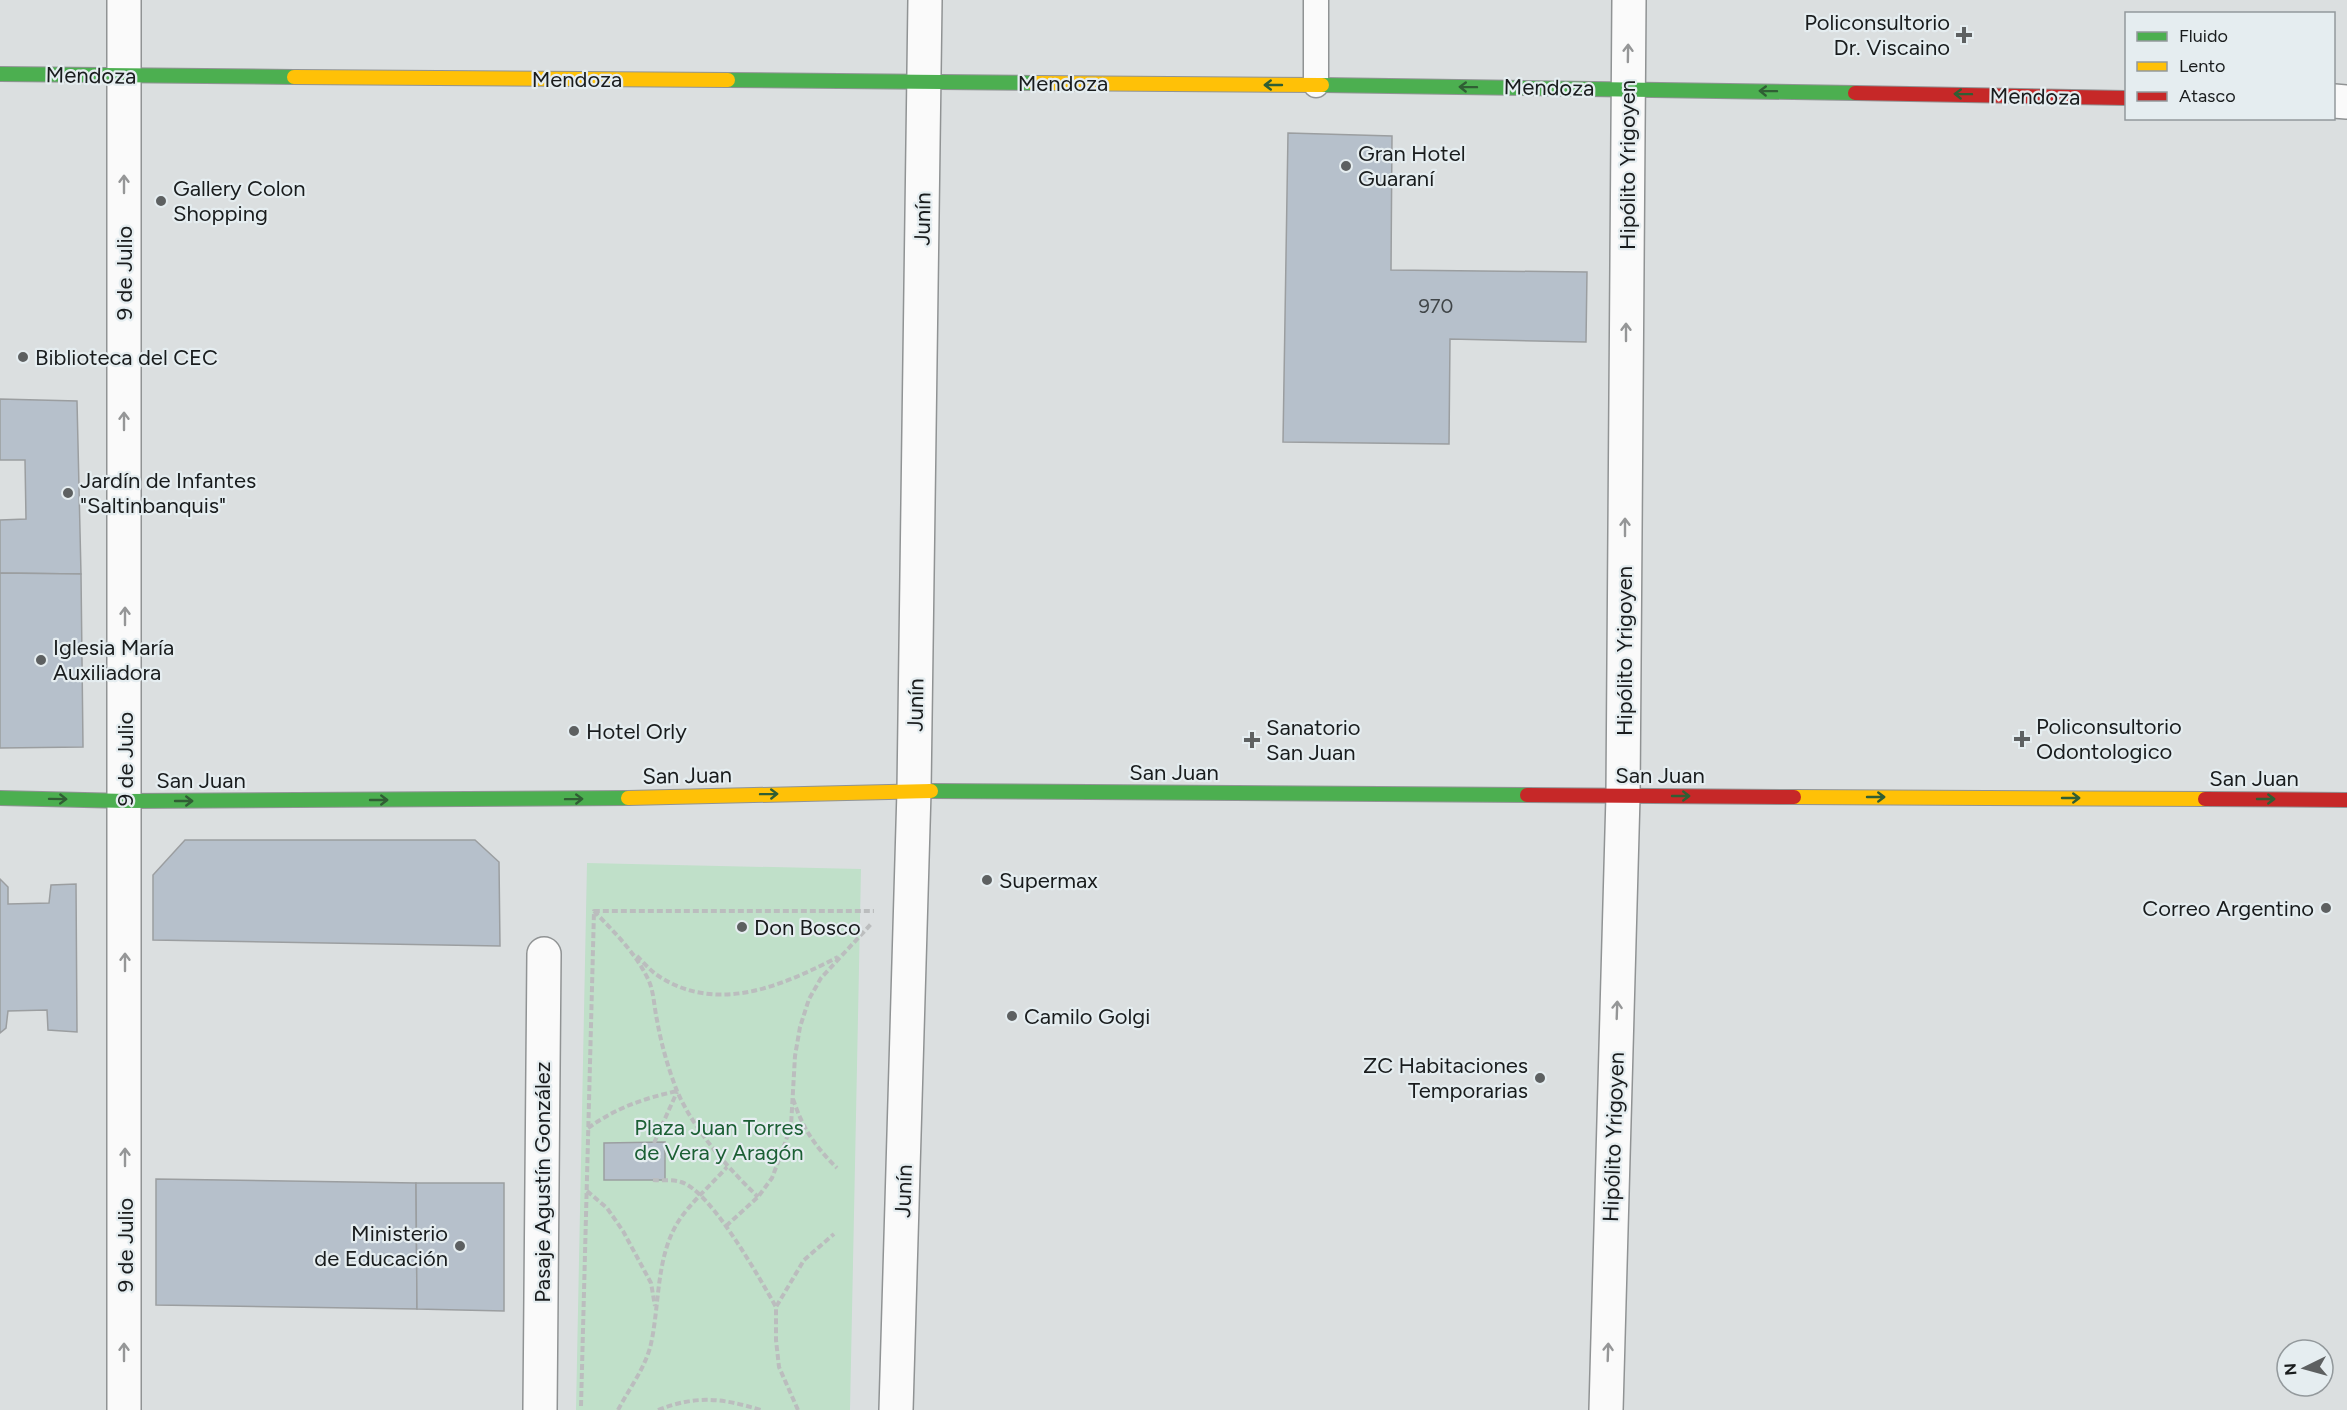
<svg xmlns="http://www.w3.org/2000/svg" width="2347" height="1410" viewBox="0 0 2347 1410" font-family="Figtree,sans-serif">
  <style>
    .green { fill: #c0e0c9 }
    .building { fill: #b6c0cb; stroke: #9b9ea0; stroke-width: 1.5 }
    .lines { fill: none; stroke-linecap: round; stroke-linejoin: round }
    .lane-casing { stroke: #909394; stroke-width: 27 }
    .street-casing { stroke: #909394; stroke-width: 36 }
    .fast-casing { stroke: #909394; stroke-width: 16 }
    .slow-casing { stroke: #909394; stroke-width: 16 }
    .jam-casing { stroke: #909394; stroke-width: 16 }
    .path { stroke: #bbbdbe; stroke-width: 4; stroke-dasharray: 6 3; stroke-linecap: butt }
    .lane { stroke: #fafafa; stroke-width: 24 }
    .street { stroke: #fafafa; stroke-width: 33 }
    .fast { stroke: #4caf50; stroke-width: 14 }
    .slow { stroke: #ffc107; stroke-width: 14 }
    .jam { stroke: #c62828; stroke-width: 14 }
    .oneway { stroke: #959697 }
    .oneway2 { stroke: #305e34 }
    .poi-dot { fill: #5d6061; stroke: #e5edf0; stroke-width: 2 }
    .labels { text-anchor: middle; stroke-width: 4.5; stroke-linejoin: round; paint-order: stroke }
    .number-label { font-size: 20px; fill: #404548 }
    .poi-label { font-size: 22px; fill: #191c1d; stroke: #e5edf0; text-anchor: start }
    .street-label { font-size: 22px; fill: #191c1d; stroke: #e5edf0 }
    .park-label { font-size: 22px; fill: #1b5f34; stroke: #e5edf0 }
  </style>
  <rect width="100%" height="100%" fill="#dbdfe0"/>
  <polygon class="green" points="587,863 861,869 850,1410 576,1410"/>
  <g class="building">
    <polygon points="1288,133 1392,136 1391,270 1587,272 1586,342 1450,339 1449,444 1283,442"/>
    <polygon points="0,399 77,401 81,574 0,573 0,520 26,519 25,460 0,460"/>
    <polygon points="0,573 81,574 83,747 0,748"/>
    <polygon points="185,840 475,840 499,862 500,946 153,940 153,875"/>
    <polygon points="0,879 8,887 8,904 49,903 51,885 76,884 77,1032 48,1030 47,1010 8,1011 6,1028 0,1033"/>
    <polygon points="665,1142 665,1180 604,1180 604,1143"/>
    <polygon points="156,1179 416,1183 417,1309 156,1305"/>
    <polygon points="416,1183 504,1183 504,1311 417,1309"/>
  </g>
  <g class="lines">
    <defs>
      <polyline id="lane" points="1316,0 1316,85"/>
      <g id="street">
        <polyline points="124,0 124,1410"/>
        <polyline points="2334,101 2347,102"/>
        <polyline points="540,1410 544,954"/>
        <polyline points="896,1410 914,791 925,0"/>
        <polyline points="1606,1410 1623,796 1629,0"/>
      </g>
      <g id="fast">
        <polyline points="0,74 294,77"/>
        <polyline points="728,80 1034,83"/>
        <polyline points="1322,85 1855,93"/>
        <polyline points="931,791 1527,795"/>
        <polyline points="0,798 126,801 628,798"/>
      </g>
      <g id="slow">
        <polyline points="294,77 728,80"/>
        <polyline points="1034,83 1322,85"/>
        <polyline points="1794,797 2205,799"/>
        <polyline points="628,798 931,791"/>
      </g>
      <g id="jam">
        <polyline points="1855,93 2126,98"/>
        <polyline points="1527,795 1794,797"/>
        <polyline points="2205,799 2347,800"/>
      </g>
    </defs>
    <use href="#lane" class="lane-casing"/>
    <use href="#street" class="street-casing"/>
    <use href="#fast" class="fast-casing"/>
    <use href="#slow" class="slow-casing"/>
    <use href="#jam" class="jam-casing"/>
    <g class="path">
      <path d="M594,911C614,932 635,952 648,979C654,991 654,1007 657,1020C661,1043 668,1068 677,1091C694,1130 727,1167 758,1197"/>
      <path d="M637,956C643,962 650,970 657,975C716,1015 782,986 838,957"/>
      <path d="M793,1099C803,1129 814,1145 837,1168"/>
      <path d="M588,1128C618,1107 642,1099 677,1091"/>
      <polyline points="654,1143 677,1092"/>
      <path d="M653,1180C662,1181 673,1179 681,1182C711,1191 760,1279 776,1307"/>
      <polyline points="587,1191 607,1208 623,1231 651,1283 655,1306"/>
      <polyline points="726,1226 758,1197 772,1178 780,1157 791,1126 795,1056 800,1027 809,999 821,978 872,923"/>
      <polyline points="581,1406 594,911 874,911"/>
      <path d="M618,1410C629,1389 643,1371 650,1348C660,1308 655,1259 678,1222C689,1204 713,1183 727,1167"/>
      <path d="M658,1410C697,1395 721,1398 761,1410"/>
      <polyline points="798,1410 779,1367 776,1340 776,1307 804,1260 834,1234"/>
    </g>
    <use href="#lane" class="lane"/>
    <use href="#street" class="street"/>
    <use href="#fast" class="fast"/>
    <use href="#slow" class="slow"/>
    <use href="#jam" class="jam"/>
  </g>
  <defs><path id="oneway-shaft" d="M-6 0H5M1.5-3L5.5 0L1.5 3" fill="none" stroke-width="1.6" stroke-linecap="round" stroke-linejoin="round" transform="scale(1.5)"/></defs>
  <g class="oneway">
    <use href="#oneway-shaft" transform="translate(1628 53) rotate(-89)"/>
    <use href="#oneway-shaft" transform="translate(124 184) rotate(-90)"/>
    <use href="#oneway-shaft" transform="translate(1626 332) rotate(-90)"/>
    <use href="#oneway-shaft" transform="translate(124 421) rotate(-90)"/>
    <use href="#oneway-shaft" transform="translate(1625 527) rotate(-90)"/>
    <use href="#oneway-shaft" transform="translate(125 616) rotate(-90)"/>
    <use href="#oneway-shaft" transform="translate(125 962) rotate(-90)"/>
    <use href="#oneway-shaft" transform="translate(1617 1010) rotate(-88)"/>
    <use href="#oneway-shaft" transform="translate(125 1157) rotate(-90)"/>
    <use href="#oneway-shaft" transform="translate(124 1352) rotate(-90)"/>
    <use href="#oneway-shaft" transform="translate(1608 1352) rotate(-88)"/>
  </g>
  <g class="oneway2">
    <use href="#oneway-shaft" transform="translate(1273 85) rotate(-180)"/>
    <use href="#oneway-shaft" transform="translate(1468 87) rotate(-179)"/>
    <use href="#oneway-shaft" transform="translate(1768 91) rotate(-179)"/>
    <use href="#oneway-shaft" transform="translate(1963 94) rotate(-179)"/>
    <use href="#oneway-shaft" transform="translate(769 794) rotate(-1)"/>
    <use href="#oneway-shaft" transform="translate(1681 796)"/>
    <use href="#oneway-shaft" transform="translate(1876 797)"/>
    <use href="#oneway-shaft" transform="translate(2071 798)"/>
    <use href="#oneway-shaft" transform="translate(58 799) rotate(1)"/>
    <use href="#oneway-shaft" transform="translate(574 799) rotate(-1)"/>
    <use href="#oneway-shaft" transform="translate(2266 799)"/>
    <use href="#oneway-shaft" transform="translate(379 800)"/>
    <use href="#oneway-shaft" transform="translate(184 801)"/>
  </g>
  <g class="poi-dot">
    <path d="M1961 26h6v6h6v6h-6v6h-6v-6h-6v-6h6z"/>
    <circle cx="1346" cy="166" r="6"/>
    <circle cx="161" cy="201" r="6"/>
    <circle cx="23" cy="357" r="6"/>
    <circle cx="68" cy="493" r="6"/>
    <circle cx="41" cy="660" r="6"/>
    <circle cx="574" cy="731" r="6"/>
    <path d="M2019 730h6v6h6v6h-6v6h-6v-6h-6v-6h6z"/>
    <path d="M1249 731h6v6h6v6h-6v6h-6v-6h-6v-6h6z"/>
    <circle cx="987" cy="880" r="6"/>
    <circle cx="2326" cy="908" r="6"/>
    <circle cx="742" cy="927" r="6"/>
    <circle cx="1012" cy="1016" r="6"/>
    <circle cx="1540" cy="1078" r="6"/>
    <circle cx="460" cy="1246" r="6"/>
  </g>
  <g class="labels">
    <g class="number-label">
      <text x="1436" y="313">970</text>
    </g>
    <g class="poi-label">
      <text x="1950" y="30" text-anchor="end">Policonsultorio<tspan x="1950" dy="25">Dr. Viscaino</tspan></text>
      <text x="1358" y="161">Gran Hotel<tspan x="1358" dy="25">Guaraní</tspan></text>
      <text x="173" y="196">Gallery Colon<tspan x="173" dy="25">Shopping</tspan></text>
      <text x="35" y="365">Biblioteca del CEC</text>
      <text x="80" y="488">Jardín de Infantes<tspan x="80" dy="25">"Saltinbanquis"</tspan></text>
      <text x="53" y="655">Iglesia María<tspan x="53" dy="25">Auxiliadora</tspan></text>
      <text x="2036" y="734">Policonsultorio<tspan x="2036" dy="25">Odontologico</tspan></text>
      <text x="1266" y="735">Sanatorio<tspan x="1266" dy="25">San Juan</tspan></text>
      <text x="586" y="739">Hotel Orly</text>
      <text x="999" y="888">Supermax</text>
      <text x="2314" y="916" text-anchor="end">Correo Argentino</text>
      <text x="754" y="935">Don Bosco</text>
      <text x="1024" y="1024">Camilo Golgi</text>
      <text x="1528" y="1073" text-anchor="end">ZC Habitaciones<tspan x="1528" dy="25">Temporarias</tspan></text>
      <text x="448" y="1241" text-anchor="end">Ministerio<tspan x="448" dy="25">de Educación</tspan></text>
    </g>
    <g class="street-label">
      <text transform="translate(91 75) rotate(1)" y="8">Mendoza</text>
      <text x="577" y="87">Mendoza</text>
      <text x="1063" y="91">Mendoza</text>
      <text transform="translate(1549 87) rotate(1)" y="8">Mendoza</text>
      <text transform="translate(2035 96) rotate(1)" y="8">Mendoza</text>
      <text transform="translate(1627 165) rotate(-90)" y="8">Hipólito Yrigoyen</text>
      <text transform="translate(922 219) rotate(-89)" y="8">Junín</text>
      <text transform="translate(124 273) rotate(-90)" y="8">9 de Julio</text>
      <text transform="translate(1624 651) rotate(-90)" y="8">Hipólito Yrigoyen</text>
      <text transform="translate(915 705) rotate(-89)" y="8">Junín</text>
      <text transform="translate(125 759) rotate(-90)" y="8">9 de Julio</text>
      <text x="1174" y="780">San Juan</text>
      <text transform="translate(687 775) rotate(-1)" y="8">San Juan</text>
      <text x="1660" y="783">San Juan</text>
      <text x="2254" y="786">San Juan</text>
      <text x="201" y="788">San Juan</text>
      <text transform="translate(1613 1137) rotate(-88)" y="8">Hipólito Yrigoyen</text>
      <text transform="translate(542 1182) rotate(-90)" y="8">Pasaje Agustín González</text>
      <text transform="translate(903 1191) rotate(-88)" y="8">Junín</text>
      <text transform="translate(125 1245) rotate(-90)" y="8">9 de Julio</text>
    </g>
    <g class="park-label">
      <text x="719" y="1135">Plaza Juan Torres<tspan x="719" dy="25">de Vera y Aragón</tspan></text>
    </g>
  </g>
  <rect x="2125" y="12" width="210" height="108" fill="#e5edf0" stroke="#93999c" stroke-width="1.5"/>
  <rect x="2137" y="32" width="30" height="9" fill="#4caf50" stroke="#93999c" stroke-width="1.5"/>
  <text x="2179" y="42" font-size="18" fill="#191c1d">Fluido</text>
  <rect x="2137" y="62" width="30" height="9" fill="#ffc107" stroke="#93999c" stroke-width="1.5"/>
  <text x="2179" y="72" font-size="18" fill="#191c1d">Lento</text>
  <rect x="2137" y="92" width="30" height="9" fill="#c62828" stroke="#93999c" stroke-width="1.5"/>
  <text x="2179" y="102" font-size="18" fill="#191c1d">Atasco</text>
  <g transform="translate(2305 1368) rotate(265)"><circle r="28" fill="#e5edf0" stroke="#93999c" stroke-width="1.5"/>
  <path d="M0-4.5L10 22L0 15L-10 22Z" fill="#5d6061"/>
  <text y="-9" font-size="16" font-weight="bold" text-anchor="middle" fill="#191c1d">N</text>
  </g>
</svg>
